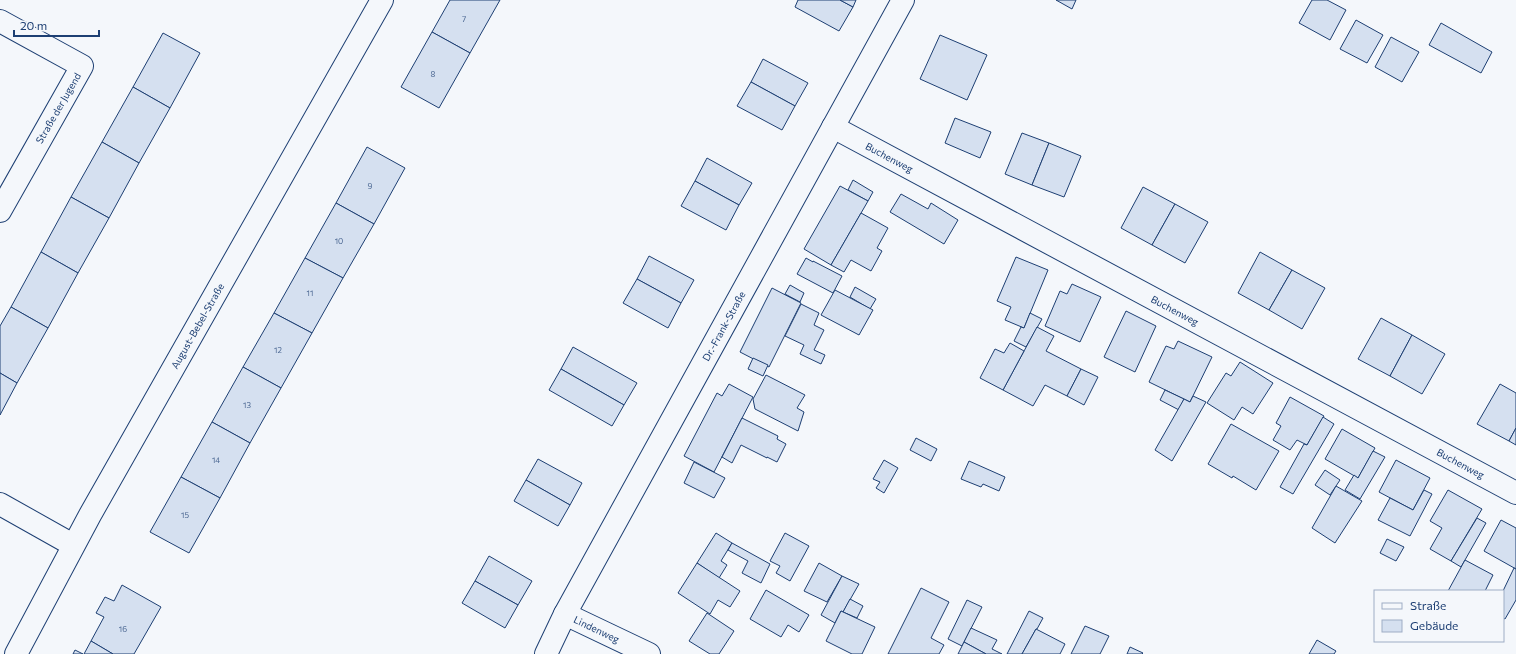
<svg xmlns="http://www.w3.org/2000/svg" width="1516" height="654" viewBox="0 0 1516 654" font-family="Commissioner,sans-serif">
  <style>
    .building { fill: #d5e0f0; stroke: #1d3f73 }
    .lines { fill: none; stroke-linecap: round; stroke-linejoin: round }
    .minor-casing { stroke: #1d3f73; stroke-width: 24 }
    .minor { stroke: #f4f7fb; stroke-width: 22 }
    .labels { text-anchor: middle; stroke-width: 3; stroke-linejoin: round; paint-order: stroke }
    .number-label { font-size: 8px; fill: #4b6792 }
    .street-label { font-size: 10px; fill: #1d3f73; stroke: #f4f7fb }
  </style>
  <rect width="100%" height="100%" fill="#f4f7fb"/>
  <g class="building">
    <polygon points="450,0 500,0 470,53 432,32"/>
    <polygon points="798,0 840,0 853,7 839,31 795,7"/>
    <polygon points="840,0 856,0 853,7"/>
    <polygon points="1056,0 1076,0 1072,9"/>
    <polygon points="1312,0 1327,0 1346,10 1330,40 1299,23"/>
    <polygon points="1356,20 1383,35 1367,63 1340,49"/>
    <polygon points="1441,23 1492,52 1481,73 1429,45"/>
    <polygon points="432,32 470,53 439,108 401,87"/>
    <polygon points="163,33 200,53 170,108 133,87"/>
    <polygon points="940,35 987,55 967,100 920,79"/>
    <polygon points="1391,37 1419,52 1402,82 1375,67"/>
    <polygon points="763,59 808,83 795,106 751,82"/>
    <polygon points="751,82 795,106 782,130 737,106"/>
    <polygon points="133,87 170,108 139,163 102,142"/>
    <polygon points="955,118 991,132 980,158 945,143"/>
    <polygon points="1022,133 1049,143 1032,185 1005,174"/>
    <polygon points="102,142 139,163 109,218 71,197"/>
    <polygon points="1049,143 1081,156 1064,197 1032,185"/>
    <polygon points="367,147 405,168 374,224 336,203"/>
    <polygon points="707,158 752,183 739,205 695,181"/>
    <polygon points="853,180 873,192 868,201 848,190"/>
    <polygon points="695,181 739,205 726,230 681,206"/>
    <polygon points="840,186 868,201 831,265 804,249"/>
    <polygon points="1143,187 1175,204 1152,245 1121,228"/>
    <polygon points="901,194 928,209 931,203 958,220 944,244 890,212"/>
    <polygon points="71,197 109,218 78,273 41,252"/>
    <polygon points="336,203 374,224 343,278 305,258"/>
    <polygon points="1175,204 1208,222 1185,263 1152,245"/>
    <polygon points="861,213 888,228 877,248 882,251 871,271 851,260 844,272 831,265"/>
    <polygon points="41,252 78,273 48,328 11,307"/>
    <polygon points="1260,252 1292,270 1269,310 1238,293"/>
    <polygon points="649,256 694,280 681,303 637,279"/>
    <polygon points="1016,257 1048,270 1024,328 1005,320 1011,307 997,301"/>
    <polygon points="305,258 343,278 312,333 274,313"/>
    <polygon points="806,258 813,262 813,261 842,276 833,293 797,274"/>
    <polygon points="1292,270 1325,288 1302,329 1269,310"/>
    <polygon points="637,279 681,303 668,328 623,303"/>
    <polygon points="1072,284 1101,297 1080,342 1045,326 1060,291 1067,294"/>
    <polygon points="790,285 804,293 800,302 785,294"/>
    <polygon points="855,287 876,299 870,309 850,297"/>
    <polygon points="772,288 801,303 769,367 740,352"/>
    <polygon points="835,290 873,310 859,335 821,315"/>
    <polygon points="801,304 819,313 814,325 824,330 814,350 825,355 821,364 800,354 804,345 785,336"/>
    <polygon points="11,307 48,328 17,383 0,373 0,326"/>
    <polygon points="1126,311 1156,326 1135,372 1104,357"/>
    <polygon points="274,313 312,333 281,388 243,367"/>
    <polygon points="1030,313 1042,319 1026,347 1014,341 1021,327 1024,328"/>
    <polygon points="1381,318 1412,335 1390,376 1358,359"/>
    <polygon points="1037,327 1054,336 1046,351 1081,369 1067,396 1045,385 1033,406 1003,390"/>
    <polygon points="1412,335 1445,354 1422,394 1390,376"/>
    <polygon points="1178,341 1212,357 1190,402 1149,382 1166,346 1174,349"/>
    <polygon points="1010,343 1024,351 1003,390 980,378 995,349 1004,353"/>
    <polygon points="573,347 637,383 624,405 561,369"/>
    <polygon points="753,358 768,365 763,376 748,369"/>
    <polygon points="1240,362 1273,383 1253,414 1242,407 1234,420 1207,403 1226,373 1231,376"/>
    <polygon points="243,367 281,388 250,443 212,422"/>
    <polygon points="561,369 624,405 612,426 549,390"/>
    <polygon points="1081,369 1098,377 1084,405 1067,396"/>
    <polygon points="0,373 17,383 0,415"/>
    <polygon points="766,375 805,395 797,408 804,412 798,431 755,409 753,399"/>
    <polygon points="729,384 753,397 714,472 684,456 717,393 722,396"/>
    <polygon points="1500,384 1516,393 1516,428 1509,441 1477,424"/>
    <polygon points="1165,390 1184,399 1179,410 1160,400"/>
    <polygon points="1193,396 1206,402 1172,461 1155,450 1184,399 1190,402"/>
    <polygon points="1290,397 1324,416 1307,445 1297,440 1290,450 1273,440 1281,426 1276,423"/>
    <polygon points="1323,417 1334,424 1293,494 1280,487 1304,444 1307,445"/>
    <polygon points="742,418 778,436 777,439 786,444 777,462 767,457 767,458 741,445 732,463 722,457"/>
    <polygon points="212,422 250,443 220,498 181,477"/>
    <polygon points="1231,424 1279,451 1256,490 1233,476 1232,478 1208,464"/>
    <polygon points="1516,428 1516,445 1509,441"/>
    <polygon points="1342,429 1375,448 1358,478 1325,459"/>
    <polygon points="916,438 937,449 931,461 910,450"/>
    <polygon points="1373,451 1385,457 1360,499 1345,490 1354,475 1358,478"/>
    <polygon points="538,459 582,483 570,505 526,480"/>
    <polygon points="884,460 898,468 884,493 876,488 880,482 873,479"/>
    <polygon points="1396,460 1430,478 1413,510 1379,492"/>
    <polygon points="969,461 1005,477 999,491 983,484 981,487 961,479"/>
    <polygon points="694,462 725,478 714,498 684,483"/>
    <polygon points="1325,470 1340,480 1330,495 1315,485"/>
    <polygon points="181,477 220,498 189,553 150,532"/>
    <polygon points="526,480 570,505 558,526 514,501"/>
    <polygon points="1336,486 1362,501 1335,543 1312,528"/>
    <polygon points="1424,490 1432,494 1410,536 1378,520 1390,498 1413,510"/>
    <polygon points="1448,490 1482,509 1451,561 1430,549 1442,528 1430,521"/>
    <polygon points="1477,518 1486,523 1461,567 1451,561"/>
    <polygon points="1501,520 1516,528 1516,569 1484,551"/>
    <polygon points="716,533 732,543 721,561 727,565 719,578 697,563"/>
    <polygon points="785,533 809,546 790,581 776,573 780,566 770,561"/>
    <polygon points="1387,539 1404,547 1396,561 1380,553"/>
    <polygon points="732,543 770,564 761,583 742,573 748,561 728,550"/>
    <polygon points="489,556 532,581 518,605 475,581"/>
    <polygon points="1465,560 1493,575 1485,591 1448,591"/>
    <polygon points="697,563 740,591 730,607 718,600 710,614 678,593"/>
    <polygon points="819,563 842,576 827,602 804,591"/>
    <polygon points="1514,568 1516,569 1516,600 1505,619 1503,618 1503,591"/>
    <polygon points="842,576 859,584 843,612 841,611 835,623 821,615"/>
    <polygon points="475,581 518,605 505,628 462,603"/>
    <polygon points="122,585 161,607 134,654 113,654 91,641 104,617 96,613 105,597 114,601"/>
    <polygon points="921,588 949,602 931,638 944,645 939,654 888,654"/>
    <polygon points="766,590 809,615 799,632 788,625 781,637 750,619"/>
    <polygon points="850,599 863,606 857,618 843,612"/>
    <polygon points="967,600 982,607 962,646 948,639"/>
    <polygon points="841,611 875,627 862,654 852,654 826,641"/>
    <polygon points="1029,611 1043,618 1037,629 1036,629 1022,654 1007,654"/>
    <polygon points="707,613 734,631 719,654 710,654 689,641"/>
    <polygon points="1085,626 1109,636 1100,654 1071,654"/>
    <polygon points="971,628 997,640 992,649 1002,654 986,654 964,642"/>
    <polygon points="1036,629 1065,644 1060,654 1022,654"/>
    <polygon points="1317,640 1336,651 1334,654 1309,654"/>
    <polygon points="91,641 113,654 84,654"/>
    <polygon points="964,642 986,654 958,654"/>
    <polygon points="1130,647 1143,653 1142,654 1127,654"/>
    <polygon points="75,650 83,654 73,654"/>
  </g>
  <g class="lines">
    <defs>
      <g id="minor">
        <polyline points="0,21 82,66 0,211"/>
        <path id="s1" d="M833,127L1516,493"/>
        <polyline points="0,504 73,545"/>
        <path id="s2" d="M565,614L649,654"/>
        <path id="s3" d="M16,654L90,515L382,0"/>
        <path id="s4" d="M546,654L565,614L903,0"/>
      </g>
    </defs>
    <use href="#minor" class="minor-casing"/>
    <use href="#minor" class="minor"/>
  </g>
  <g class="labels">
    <g class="number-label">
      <text x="464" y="22">7</text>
      <text x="433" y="77">8</text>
      <text x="370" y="189">9</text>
      <text x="339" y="244">10</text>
      <text x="310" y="296">11</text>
      <text x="278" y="353">12</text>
      <text x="247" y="408">13</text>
      <text x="216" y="463">14</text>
      <text x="185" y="518">15</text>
      <text x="123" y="632">16</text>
    </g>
    <g class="street-label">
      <text transform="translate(58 108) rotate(-60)" y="4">Straße der Jugend</text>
      <text dy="4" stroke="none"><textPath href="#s1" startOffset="64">Buchenweg</textPath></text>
      <text dy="4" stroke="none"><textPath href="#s1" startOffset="388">Buchenweg</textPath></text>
      <text dy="4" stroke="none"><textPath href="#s3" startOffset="375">August-Bebel-Straße</textPath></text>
      <text dy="4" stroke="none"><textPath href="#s4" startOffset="373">Dr.-Frank-Straße</textPath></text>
      <text dy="4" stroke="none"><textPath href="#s1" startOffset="712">Buchenweg</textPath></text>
      <text dy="4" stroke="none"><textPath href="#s2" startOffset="35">Lindenweg</textPath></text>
    </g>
  </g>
  <rect x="1374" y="590" width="130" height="52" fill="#f4f7fb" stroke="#9eadc5"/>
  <rect x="1382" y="603" width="20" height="6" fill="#f4f7fb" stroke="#9eadc5"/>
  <text x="1410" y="610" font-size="12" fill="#1d3f73">Straße</text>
  <rect x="1382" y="620" width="20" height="12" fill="#d5e0f0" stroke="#9eadc5"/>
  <text x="1410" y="630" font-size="12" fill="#1d3f73">Gebäude</text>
  <path d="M14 30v6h85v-6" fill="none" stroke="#1d3f73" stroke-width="2"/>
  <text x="20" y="30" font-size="12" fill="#1d3f73" stroke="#f4f7fb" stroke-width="3" paint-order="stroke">20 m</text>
</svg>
